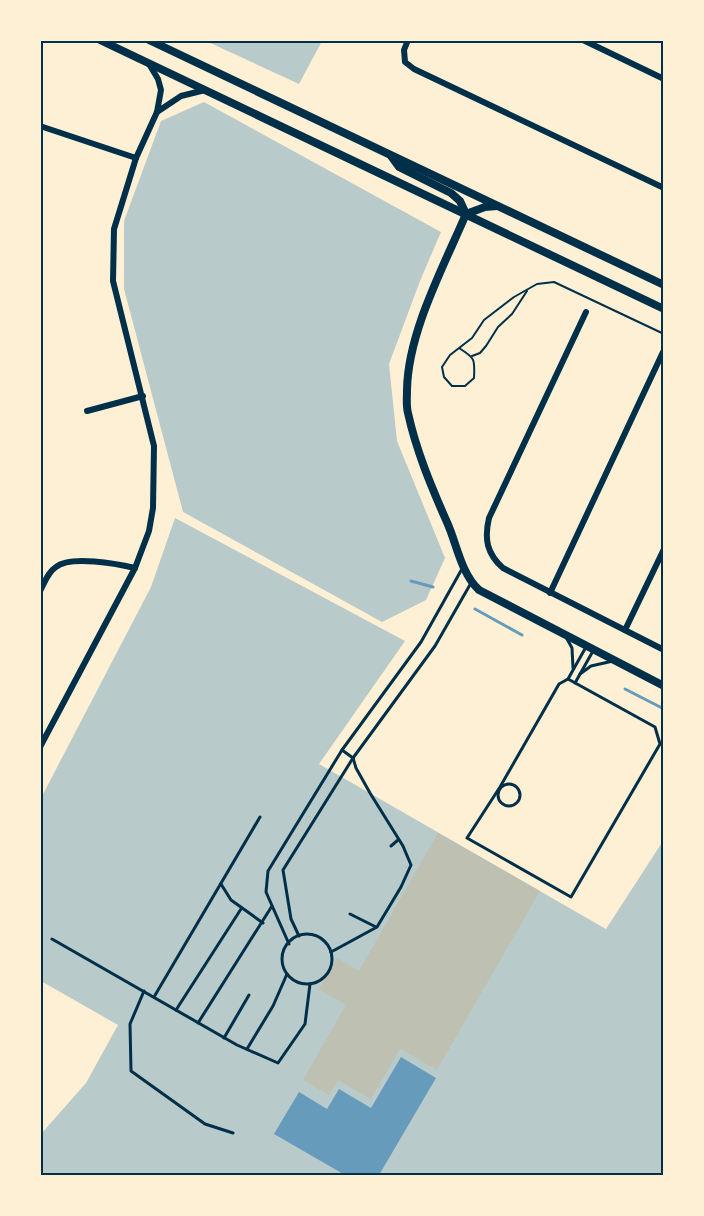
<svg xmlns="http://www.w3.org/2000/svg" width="704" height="1216" viewBox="0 0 704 1216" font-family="Manrope,sans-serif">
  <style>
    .green { fill: #b9caca }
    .water { fill: #669bbc }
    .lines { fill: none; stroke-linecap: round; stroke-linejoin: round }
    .stream { stroke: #669bbc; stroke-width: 3 }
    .building { fill: #bec0b2 }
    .path { stroke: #003049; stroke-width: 2 }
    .service { stroke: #003049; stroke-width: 3 }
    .minor { stroke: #003049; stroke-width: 6 }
    .tertiary { stroke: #003049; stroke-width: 8 }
    .secondary { stroke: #003049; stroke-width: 8 }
    .neatline { fill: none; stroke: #003049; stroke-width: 2 }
  </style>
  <rect width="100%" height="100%" fill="#fdf0d5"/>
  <g class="green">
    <polygon points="206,41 322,40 322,41 299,84"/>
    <polygon points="204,102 441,232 420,281 389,364 397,441 445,558 426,600 382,622 183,512 124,289 124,221 161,121"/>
    <polygon points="175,518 405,641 319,764 606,929 663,841 663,1175 41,1175 41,1134 86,1083 118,1025 41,981 40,800 151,587"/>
  </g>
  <polygon class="water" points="401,1057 436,1078 379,1175 345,1175 274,1134 299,1092 327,1109 339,1089 371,1108"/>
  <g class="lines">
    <g class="stream">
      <polyline points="411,581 433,587"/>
      <polyline points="475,609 522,635"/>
      <polyline points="625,689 664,709"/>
    </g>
  </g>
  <polygon class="building" points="438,833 540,891 437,1070 400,1049 371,1099 338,1080 329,1095 303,1080 346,1005 319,989 337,958 359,971"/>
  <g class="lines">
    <g class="path">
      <path d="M459,348C475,358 475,359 474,378L465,386H452L444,377L442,367L450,355L472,338L484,320L514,297L537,284L554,282L664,334"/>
      <polyline points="472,356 480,353 486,346 498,327 512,314 527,291"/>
    </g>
    <g class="service">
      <polyline points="566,637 572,648 573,668"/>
      <polyline points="580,674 591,666 613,661"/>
      <polygon points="568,679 655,727 660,744 571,897 467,838 500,787 559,684"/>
      <polyline points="568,679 586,647"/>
      <polyline points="575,683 593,651"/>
      <circle cx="509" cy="795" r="11"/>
      <polyline points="391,846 398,840"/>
      <polyline points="221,884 231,900 263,923"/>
      <polyline points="350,914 376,927"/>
      <circle cx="307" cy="959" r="25"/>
      <polyline points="299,936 291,919 283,870 353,758 435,646 471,583"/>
      <polyline points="52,939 237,1045 278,1063 305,1024 310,984"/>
      <polyline points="289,944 266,892 268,871 342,750 421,642 463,567"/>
      <polyline points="331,952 377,927 401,887 411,865 403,846 370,793 356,768 353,758 342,750"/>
      <polyline points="144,991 130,1024 131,1071 205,1124 233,1133"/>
      <polyline points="154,997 260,817"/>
      <polyline points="176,1010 241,909"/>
      <polyline points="198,1023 272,906"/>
      <polyline points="224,1038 249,995"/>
      <polyline points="247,1049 273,1006 287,974"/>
    </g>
    <g class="minor">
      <polyline points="408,40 404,50 405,62 414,69 664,188"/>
      <polyline points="583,40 664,79"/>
      <polyline points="157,112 181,96 205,90"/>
      <polyline points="40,126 136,158"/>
      <path d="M586,312L489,518C484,539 487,554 503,568L664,650"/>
      <polyline points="87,411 143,396"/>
      <path d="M40,591C45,582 48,572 56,567C70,555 118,564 135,568"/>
      <polyline points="550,593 663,352"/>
      <polyline points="625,630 664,549"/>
      <polyline points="40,747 135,568 149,531 153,508 154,446 113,281 114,229 136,158 157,112 161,90 158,79 149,64"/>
    </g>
    <path class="tertiary" d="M466,214C443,268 408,332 407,390C407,398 406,406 408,413C416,450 431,486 446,520C457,543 460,572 479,590L664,686"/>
    <g class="secondary">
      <polyline points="100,40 664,309"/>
      <polyline points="149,40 664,285"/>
      <polyline points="391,156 399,167 451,193 460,201 466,214"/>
      <polyline points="466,214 485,207 497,206"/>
    </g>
  </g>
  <rect width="704" height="1216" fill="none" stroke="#fdf0d5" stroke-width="84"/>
  <rect x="42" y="42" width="620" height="1132" class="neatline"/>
</svg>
